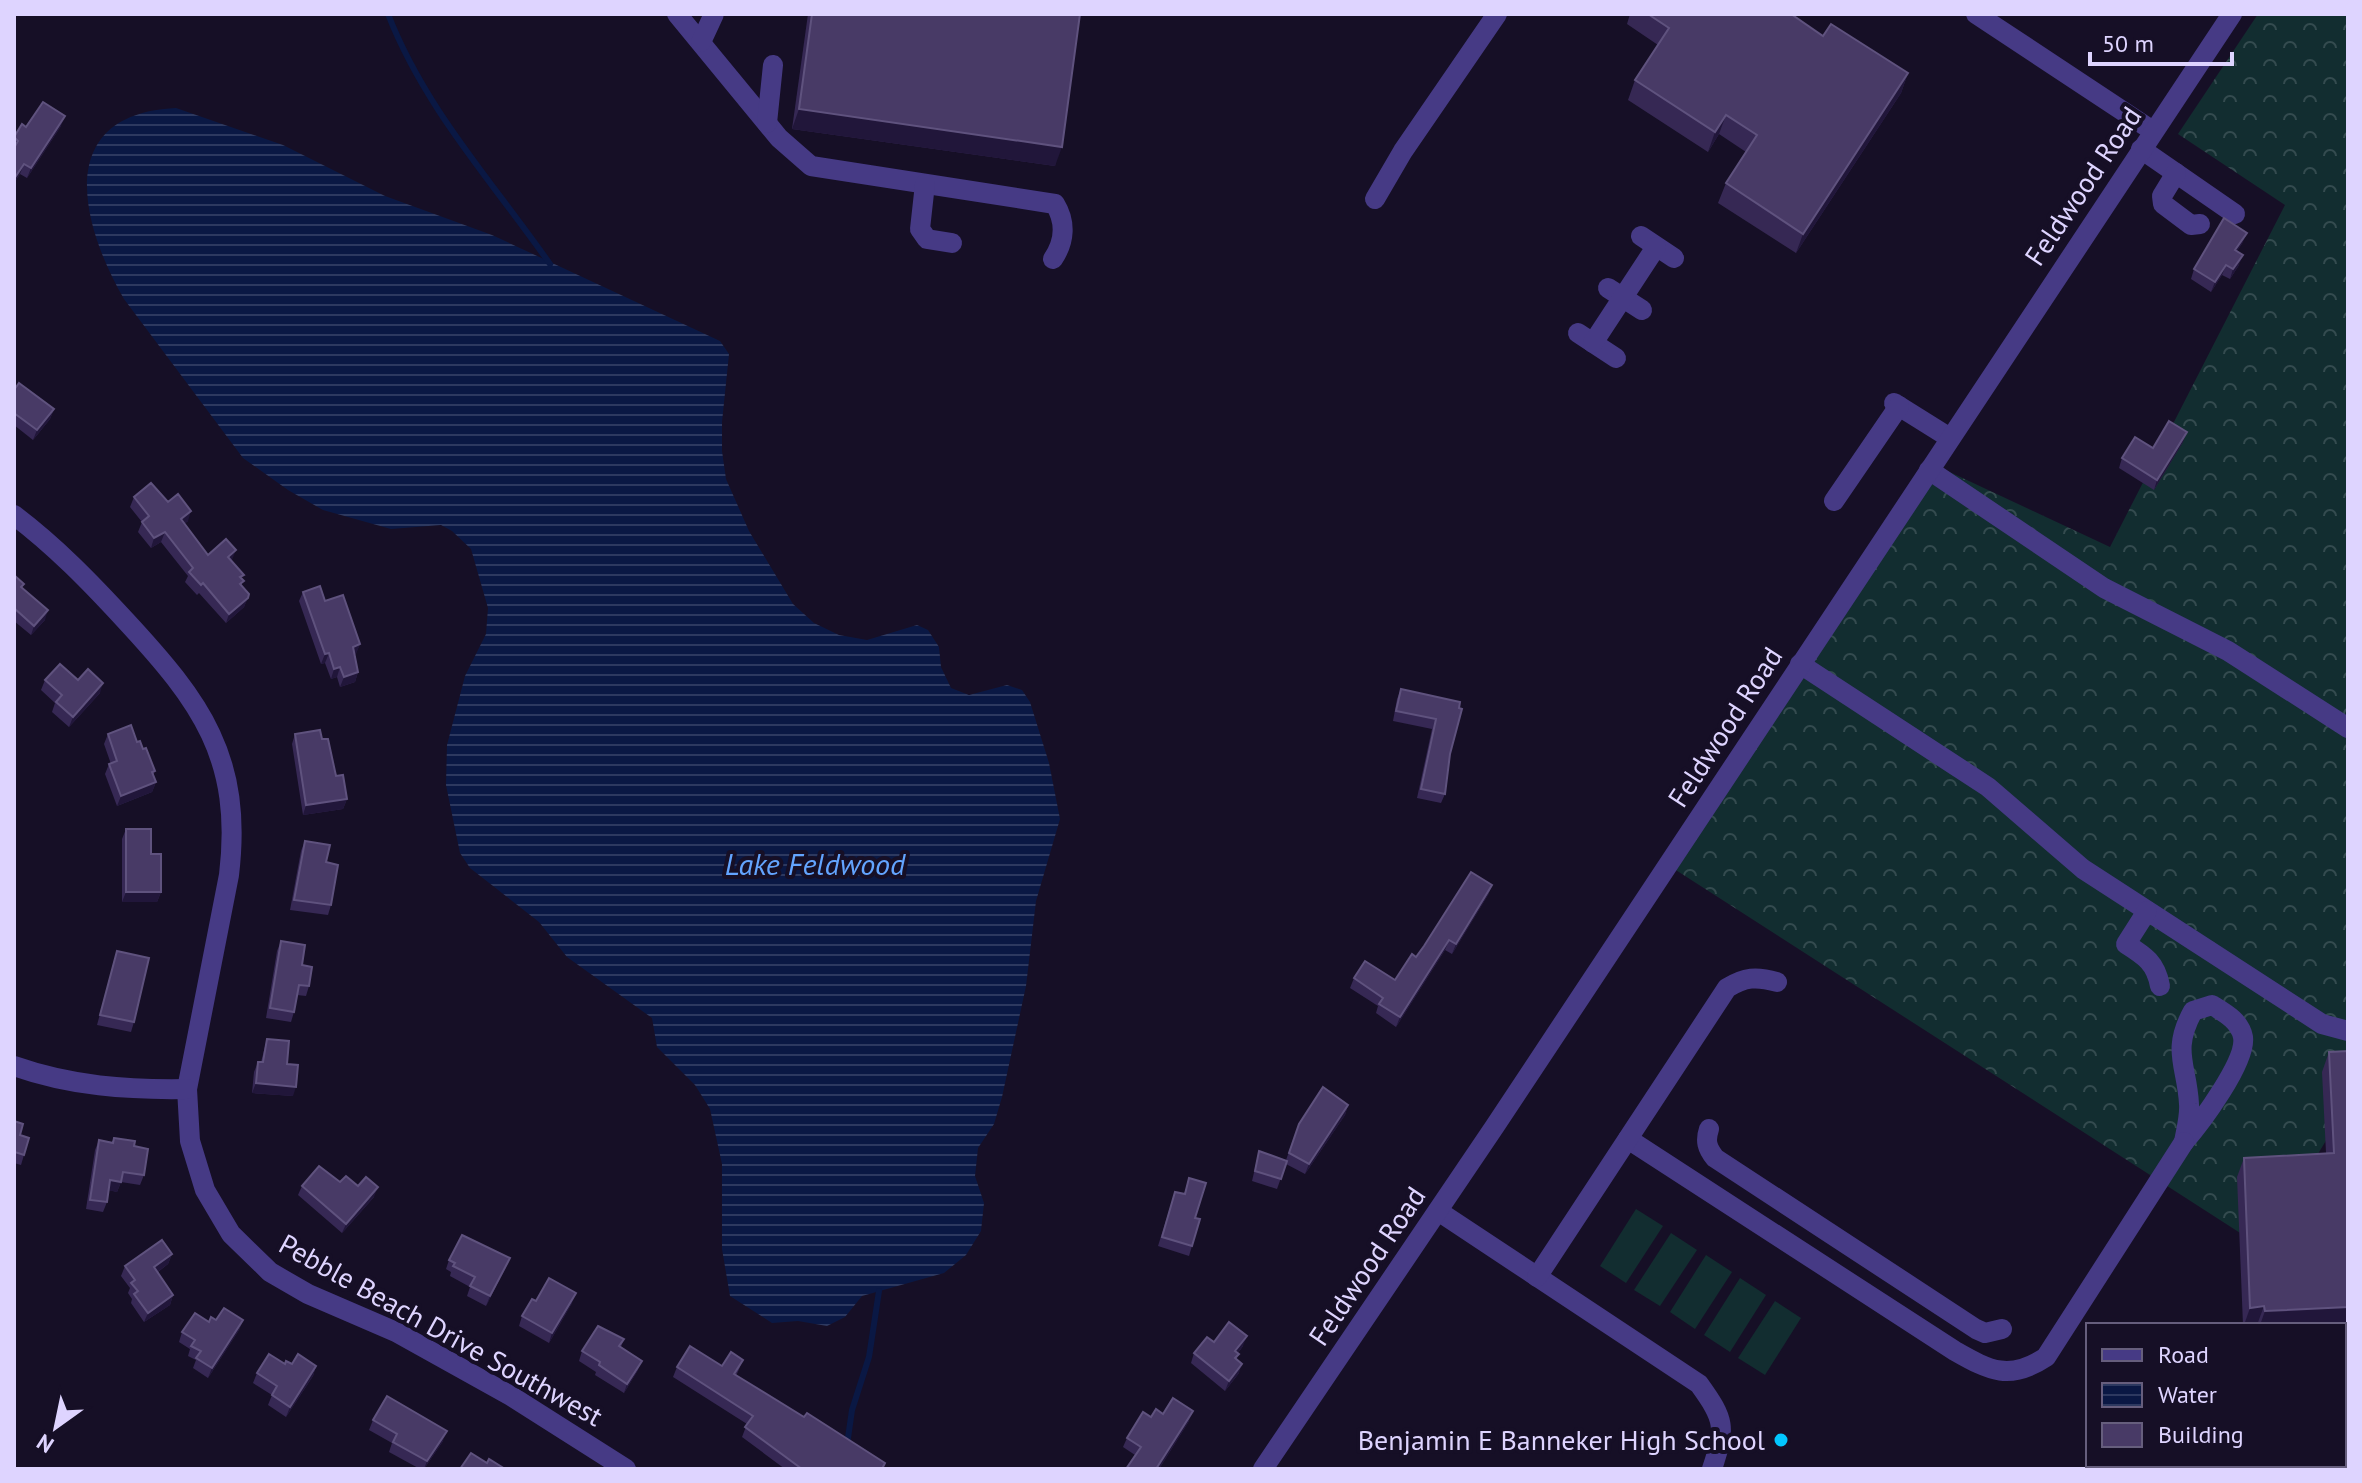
<svg xmlns="http://www.w3.org/2000/svg" width="2362" height="1483" viewBox="0 0 2362 1483" font-family="'PT Sans',sans-serif">
  <style>
    .grass { fill: #122d30 }
    .forest { fill: url(#forest-crowns) }
    .water { fill: url(#water-rules) }
    .lines { fill: none; stroke-linecap: round; stroke-linejoin: round }
    .stream { stroke: #0a1844; stroke-width: 6 }
    .minor { stroke: #463a85; stroke-width: 20 }
    .wall { fill: #362854 }
    .shaded-wall { fill: #21163a }
    .building { fill: #483a66; stroke: #5f527e; stroke-width: 2 }
    .poi-dot { fill: #02c6fe; stroke: #160f26; stroke-width: 3 }
    .labels { text-anchor: middle; stroke-width: 8; stroke-linejoin: round; paint-order: stroke }
    .street-label { font-size: 28px; fill: #ded4ff; stroke: #160f26 }
    .poi-label { font-size: 28px; fill: #ded4ff; stroke: #160f26; text-anchor: end }
    .water-label { font-size: 30px; font-style: italic; fill: #63a4fe; stroke: #160f26 }
  </style>
  <defs>
    <pattern id="forest-crowns" width="20" height="18" patternUnits="userSpaceOnUse" patternTransform="scale(2)"><rect width="20" height="18" fill="#122d30"/><path d="M2 6a3 3 0 1 1 6 0M12 15a3 3 0 1 1 6 0" fill="none" stroke="#344b4f"/></pattern>
    <pattern id="water-rules" width="6" height="5" patternUnits="userSpaceOnUse" patternTransform="scale(2)"><rect width="6" height="5" fill="#0a1844"/><path d="M0 2.5h6" fill="none" stroke="#2d3960"/></pattern>
  </defs>
  <rect width="100%" height="100%" fill="#160f26"/>
  <g class="grass">
    <polygon points="1636,1209 1663,1226 1626,1283 1600,1266"/>
    <polygon points="1671,1233 1697,1250 1660,1306 1634,1290"/>
    <polygon points="1706,1255 1732,1272 1695,1329 1670,1312"/>
    <polygon points="1740,1278 1766,1295 1730,1352 1704,1335"/>
    <polygon points="1775,1301 1801,1318 1765,1375 1738,1358"/>
  </g>
  <polygon class="forest" points="2258,14 2348,14 2348,1104 2262,1247 1668,865 1939,467 2110,547 2285,205 2178,134"/>
  <path class="water" d="M176,108L283,145L385,196L492,235L720,341L729,354L722,422V451L726,479L749,531L793,604L814,623L839,635L867,640L917,625L928,630L939,647L941,667L951,688L969,695L1007,685L1022,690L1030,702L1049,763L1060,819L1036,901L1026,986L1002,1097L994,1124L978,1148L975,1176L984,1203L981,1231L966,1255L944,1273L862,1296L845,1317L827,1326L798,1321L772,1323L730,1296L722,1249V1164L710,1109L695,1085L657,1047L652,1018L567,957L539,922L470,868L460,853L446,785L447,745L465,676L486,634L488,608L471,549L452,531L441,525L391,529L323,510L288,490L243,458L124,299C80,223 53,114 176,108Z"/>
  <g class="lines">
    <g class="stream">
      <path d="M388,14C425,109 492,181 550,264"/>
      <polyline points="847,1445 852,1410 869,1357 879,1291"/>
    </g>
    <g class="minor">
      <path d="M677,14L779,138L811,166L1055,204C1066,222 1065,241 1053,259"/>
      <polyline points="1976,14 2153,131"/>
      <polyline points="701,42 714,14"/>
      <polyline points="767,123 773,65"/>
      <polyline points="2141,149 2235,214"/>
      <polyline points="2176,173 2162,196 2163,204 2191,225 2200,224"/>
      <polyline points="925,184 920,229 927,239 952,243"/>
      <polyline points="1375,199 1403,151 1497,14"/>
      <polyline points="1641,236 1674,258"/>
      <polyline points="1608,288 1642,310"/>
      <polyline points="1578,333 1616,358"/>
      <polyline points="1593,343 1656,247"/>
      <polyline points="1894,403 1950,438"/>
      <polyline points="1929,470 2104,588 2228,651 2348,728"/>
      <polyline points="1834,501 1899,406"/>
      <path d="M14,515C55,546 90,582 125,620C201,702 243,758 229,875L187,1089L190,1141L205,1190L231,1234L270,1272L308,1294L396,1332L511,1396L626,1469"/>
      <polyline points="1800,664 1988,787 2083,869 2322,1024 2348,1031"/>
      <path d="M2147,911L2126,944C2145,956 2156,963 2160,986"/>
      <path d="M2212,1005C2225,1013 2240,1021 2243,1037C2247,1061 2200,1124 2184,1142C2186,1130 2190,1116 2189,1104C2187,1065 2171,1051 2193,1011Z"/>
      <path d="M14,1066C71,1086 127,1090 187,1089"/>
      <path d="M1709,1129C1705,1141 1707,1148 1715,1158L1976,1329L1985,1333L2002,1329"/>
      <path d="M1628,1139L1955,1351C1990,1371 2010,1381 2046,1357L2184,1142"/>
      <path d="M1438,1211L1699,1384C1725,1420 1726,1427 1712,1469"/>
      <path d="M1537,1277L1727,988C1745,977 1756,976 1777,982"/>
      <polyline points="1263,1469 1495,1126 2232,14"/>
    </g>
  </g>
  <g class="wall">
    <polygon points="808,14 1080,14 1055,166 792,129"/>
    <polygon points="1630,14 1797,14 1795,17 1823,36 1908,73 1901,93 1796,253 1718,203 1726,183 1746,152 1719,134 1708,152 1628,100 1635,80 1658,45 1627,24"/>
    <polygon points="61,126 27,178 20,174 14,183 14,137 26,127"/>
    <polygon points="2243,242 2237,251 2239,265 2230,279 2222,275 2211,292 2191,279 2194,269"/>
    <polygon points="14,390 54,409 50,419 33,440 14,425"/>
    <polygon points="2183,442 2154,490 2119,468 2122,458 2153,448"/>
    <polygon points="134,497 168,502 188,521 184,524 208,555 232,560 231,561 242,579 242,586 249,594 244,607 226,623 199,593 197,595 185,582 188,576 161,542 151,548 138,532 142,522 130,507"/>
    <polygon points="14,575 24,584 22,587 45,620 31,635 14,621"/>
    <polygon points="303,592 325,601 360,644 355,655 358,672 355,682 340,687 337,677 331,679 325,663 321,664 299,601"/>
    <polygon points="45,680 78,680 100,693 69,727 52,712 55,703 41,690"/>
    <polygon points="1401,689 1460,702 1450,754 1445,794 1441,803 1417,798 1432,729 1393,721 1397,699"/>
    <polygon points="108,734 137,742 143,749 155,771 153,776 156,782 152,792 117,806 105,774 109,764 111,764 104,744"/>
    <polygon points="295,734 322,739 336,776 347,799 343,809 303,815 292,744"/>
    <polygon points="126,829 151,854 161,892 157,902 122,902 122,839"/>
    <polygon points="305,841 326,862 331,905 328,915 290,910 301,851"/>
    <polygon points="1492,885 1488,895 1452,954 1445,950 1396,1027 1376,1013 1378,1006 1350,988 1354,978 1395,980 1416,957"/>
    <polygon points="281,941 302,965 309,986 306,996 297,995 294,1012 291,1022 266,1018 277,951"/>
    <polygon points="117,951 134,1022 131,1032 97,1025"/>
    <polygon points="267,1039 287,1064 293,1096 252,1093 254,1072 258,1062 261,1062"/>
    <polygon points="2348,1051 2348,1326 2243,1325 2237,1177 2244,1158 2326,1153 2322,1072 2329,1052"/>
    <polygon points="1348,1105 1345,1115 1305,1174 1286,1164 1277,1189 1252,1181 1259,1151 1286,1160 1299,1124"/>
    <polygon points="14,1121 20,1135 24,1155 21,1165 14,1163"/>
    <polygon points="114,1138 134,1146 144,1175 140,1185 121,1182 117,1192 109,1190 107,1202 103,1212 86,1209 95,1150 99,1140 112,1142"/>
    <polygon points="340,1182 374,1197 342,1233 298,1195 302,1186"/>
    <polygon points="1175,1192 1184,1194 1195,1218 1192,1246 1189,1256 1158,1246"/>
    <polygon points="172,1254 168,1264 158,1272 173,1295 170,1305 144,1322 131,1303 132,1299 128,1293 130,1288 121,1276 125,1266"/>
    <polygon points="510,1258 506,1267 486,1306 467,1296 470,1287 450,1276 451,1272 446,1269 449,1260"/>
    <polygon points="536,1301 572,1303 549,1343 519,1326 522,1316"/>
    <polygon points="216,1320 243,1320 239,1330 208,1378 193,1368 196,1360 188,1356 190,1349 179,1342 182,1332 209,1322"/>
    <polygon points="624,1339 621,1347 638,1370 624,1393 595,1375 596,1372 579,1361 582,1351"/>
    <polygon points="1214,1342 1243,1346 1238,1353 1237,1359 1239,1373 1225,1391 1191,1363 1194,1353"/>
    <polygon points="743,1360 736,1376 804,1417 885,1463 883,1469 785,1469 742,1437 747,1424 673,1377 677,1367 722,1366"/>
    <polygon points="285,1364 316,1366 313,1376 286,1417 268,1405 272,1395 253,1383 257,1373"/>
    <polygon points="1163,1414 1189,1421 1159,1469 1126,1469 1135,1455 1123,1447 1127,1438 1151,1417"/>
    <polygon points="373,1420 443,1441 424,1469 420,1469 389,1452 392,1443 369,1430"/>
  </g>
  <g class="shaded-wall">
    <polygon points="1908,73 1901,93 1796,253 1803,234"/>
    <polygon points="799,109 1062,147 1055,166 792,129"/>
    <polygon points="1726,115 1719,134 1708,152 1715,132"/>
    <polygon points="65,116 61,126 27,178 31,168"/>
    <polygon points="24,164 20,174 14,183 14,179"/>
    <polygon points="2247,233 2243,242 2232,260 2235,250"/>
    <polygon points="2243,255 2239,265 2230,279 2233,269"/>
    <polygon points="2226,265 2222,275 2211,292 2215,282"/>
    <polygon points="54,409 50,419 33,440 37,430"/>
    <polygon points="2187,432 2183,442 2154,490 2157,480"/>
    <polygon points="191,511 188,521 177,529 181,519"/>
    <polygon points="165,532 161,542 151,548 154,538"/>
    <polygon points="236,550 232,560 224,567 228,557"/>
    <polygon points="248,598 244,607 226,623 229,614"/>
    <polygon points="48,610 45,620 31,635 34,626"/>
    <polygon points="360,644 356,654 350,657 353,647"/>
    <polygon points="329,653 325,663 321,664 325,654"/>
    <polygon points="340,667 337,677 331,679 334,669"/>
    <polygon points="358,672 355,682 340,687 344,677"/>
    <polygon points="103,683 100,693 69,727 73,717"/>
    <polygon points="156,782 152,792 117,806 121,796"/>
    <polygon points="347,799 343,809 303,815 306,805"/>
    <polygon points="1492,885 1488,895 1452,954 1456,944"/>
    <polygon points="126,892 161,892 157,902 122,902"/>
    <polygon points="1449,940 1445,950 1396,1027 1400,1017"/>
    <polygon points="256,1083 296,1087 293,1096 252,1093"/>
    <polygon points="1348,1105 1345,1115 1305,1174 1309,1164"/>
    <polygon points="110,1180 121,1182 117,1192 107,1190"/>
    <polygon points="378,1187 374,1197 342,1233 346,1224"/>
    <polygon points="172,1254 168,1264 151,1277 154,1267"/>
    <polygon points="510,1258 506,1267 486,1306 490,1296"/>
    <polygon points="576,1293 572,1303 549,1343 552,1333"/>
    <polygon points="173,1295 170,1305 144,1322 148,1313"/>
    <polygon points="2264,1306 2257,1325 2244,1325 2250,1308"/>
    <polygon points="2348,1307 2348,1326 2260,1325 2265,1311"/>
    <polygon points="243,1320 239,1330 208,1378 212,1368"/>
    <polygon points="1247,1336 1243,1346 1232,1361 1235,1351"/>
    <polygon points="642,1361 638,1370 624,1393 627,1384"/>
    <polygon points="1242,1364 1239,1373 1225,1391 1229,1381"/>
    <polygon points="316,1366 313,1376 286,1417 290,1407"/>
    <polygon points="1193,1411 1189,1421 1159,1469 1156,1469"/>
    <polygon points="447,1431 443,1441 424,1469 427,1461"/>
  </g>
  <g class="building">
    <polygon points="812,14 1080,14 1062,147 799,109"/>
    <polygon points="1648,14 1791,14 1823,36 1831,24 1908,73 1803,234 1726,183 1757,135 1726,115 1715,132 1635,80 1669,28"/>
    <polygon points="43,102 65,116 31,168 24,164 14,179 14,148 18,141 14,137 22,124 26,127"/>
    <polygon points="2224,218 2247,233 2235,250 2243,255 2233,269 2226,265 2215,282 2194,269"/>
    <polygon points="19,383 54,409 37,430 14,413 14,390"/>
    <polygon points="2169,421 2187,432 2157,480 2122,458 2135,437 2153,448"/>
    <polygon points="151,483 168,502 178,494 191,511 181,519 208,555 226,539 236,550 228,557 244,575 240,577 244,581 240,584 249,594 248,598 229,614 203,583 201,585 189,572 193,568 165,532 154,538 142,522 149,516 134,497"/>
    <polygon points="14,575 24,584 21,587 48,610 34,626 14,608"/>
    <polygon points="320,586 325,601 343,595 360,644 353,647 358,672 344,677 340,667 334,669 329,653 325,654 303,592"/>
    <polygon points="60,664 78,680 88,669 103,683 73,717 56,702 62,695 45,680"/>
    <polygon points="1401,689 1460,702 1459,708 1462,709 1450,754 1445,794 1421,789 1436,719 1396,711"/>
    <polygon points="131,725 137,742 140,741 143,749 146,748 155,771 152,772 156,782 121,796 109,764 117,761 108,734"/>
    <polygon points="320,730 322,739 328,739 336,776 343,775 347,799 306,805 295,734"/>
    <polygon points="126,829 151,829 151,854 161,854 161,892 126,892"/>
    <polygon points="305,841 330,845 326,862 338,865 331,905 294,900"/>
    <polygon points="1471,872 1492,885 1456,944 1449,940 1400,1017 1379,1004 1383,998 1354,978 1365,961 1395,980 1412,954 1416,957 1424,946"/>
    <polygon points="281,941 305,945 302,965 312,967 309,986 299,985 294,1012 270,1008"/>
    <polygon points="117,951 149,958 134,1022 100,1015"/>
    <polygon points="267,1039 289,1041 287,1064 298,1065 296,1087 256,1083 258,1062 263,1062"/>
    <polygon points="2348,1051 2348,1307 2265,1311 2264,1306 2250,1308 2244,1158 2334,1153 2329,1052"/>
    <polygon points="1323,1087 1348,1105 1309,1164 1289,1153 1299,1124"/>
    <polygon points="14,1121 23,1124 20,1135 29,1138 24,1155 15,1152 14,1156"/>
    <polygon points="114,1138 135,1141 134,1146 148,1149 144,1175 123,1172 121,1182 110,1180 107,1202 90,1200 99,1140 113,1143"/>
    <polygon points="1259,1151 1287,1161 1281,1179 1255,1171"/>
    <polygon points="319,1166 340,1182 346,1176 358,1186 366,1177 378,1187 346,1224 302,1186"/>
    <polygon points="1189,1178 1206,1183 1195,1218 1200,1219 1192,1246 1162,1237 1175,1192 1185,1194"/>
    <polygon points="462,1235 510,1258 490,1296 470,1286 475,1277 453,1266 455,1263 449,1260"/>
    <polygon points="162,1240 172,1254 154,1267 173,1295 148,1313 134,1294 138,1291 131,1283 135,1280 125,1266"/>
    <polygon points="549,1278 576,1293 552,1333 522,1316 532,1299 536,1301"/>
    <polygon points="224,1308 243,1320 212,1368 196,1358 201,1351 191,1346 195,1340 182,1332 195,1313 209,1322 211,1317 216,1320"/>
    <polygon points="1229,1322 1247,1336 1235,1351 1239,1354 1235,1358 1242,1364 1229,1381 1194,1353 1207,1337 1214,1342"/>
    <polygon points="598,1326 624,1339 619,1346 642,1361 627,1384 599,1365 600,1362 582,1351"/>
    <polygon points="690,1346 722,1366 731,1352 743,1360 734,1374 804,1417 807,1413 885,1463 882,1469 802,1469 745,1427 753,1416 677,1367"/>
    <polygon points="269,1354 285,1364 286,1361 292,1364 298,1354 316,1366 290,1407 272,1395 277,1386 257,1373"/>
    <polygon points="387,1396 447,1431 427,1461 393,1442 397,1434 373,1420"/>
    <polygon points="1173,1398 1193,1411 1156,1469 1126,1469 1141,1447 1127,1438 1143,1412 1151,1417 1156,1409 1163,1414"/>
    <polygon points="471,1453 487,1463 489,1459 505,1469 460,1469"/>
  </g>
  <circle class="poi-dot" cx="1781" cy="1440" r="8"/>
  <g class="labels">
    <g class="street-label">
      <text transform="translate(2083 186) rotate(-56)" y="10">Feldwood Road</text>
      <text transform="translate(1725 727) rotate(-57)" y="10">Feldwood Road</text>
      <text transform="translate(1367 1266) rotate(-56)" y="10">Feldwood Road</text>
      <text transform="translate(441 1330) rotate(29)" y="10">Pebble Beach Drive Southwest</text>
    </g>
    <g class="poi-label">
      <text x="1765" y="1450">Benjamin E Banneker High School</text>
    </g>
    <g class="water-label">
      <text x="815" y="875">Lake Feldwood</text>
    </g>
  </g>
  <rect width="2362" height="1483" fill="none" stroke="#ded4ff" stroke-width="32"/>
  <rect x="2086" y="1323" width="260" height="144" fill="#160f26" stroke="#665e7d" stroke-width="2"/>
  <rect x="2102" y="1349" width="40" height="12" fill="#463a85" stroke="#665e7d" stroke-width="2"/>
  <text x="2158" y="1363" font-size="24" fill="#ded4ff">Road</text>
  <rect x="2102" y="1383" width="40" height="24" fill="url(#water-rules)" stroke="#665e7d" stroke-width="2"/>
  <text x="2158" y="1403" font-size="24" fill="#ded4ff">Water</text>
  <rect x="2102" y="1423" width="40" height="24" fill="#483a66" stroke="#665e7d" stroke-width="2"/>
  <text x="2158" y="1443" font-size="24" fill="#ded4ff">Building</text>
  <g transform="translate(56 1427) rotate(213)" stroke="#160f26" stroke-width="6" paint-order="stroke">
  <path d="M0-6L14 30L0 20L-14 30Z" fill="#ded4ff"/>
  <text y="-12" font-size="22" font-weight="bold" text-anchor="middle" fill="#ded4ff">N</text>
  </g>
  <path d="M2090 52v12h142v-12" fill="none" stroke="#ded4ff" stroke-width="4"/>
  <text x="2102" y="52" font-size="24" fill="#ded4ff" stroke="#160f26" stroke-width="6" paint-order="stroke">50 m</text>
</svg>
